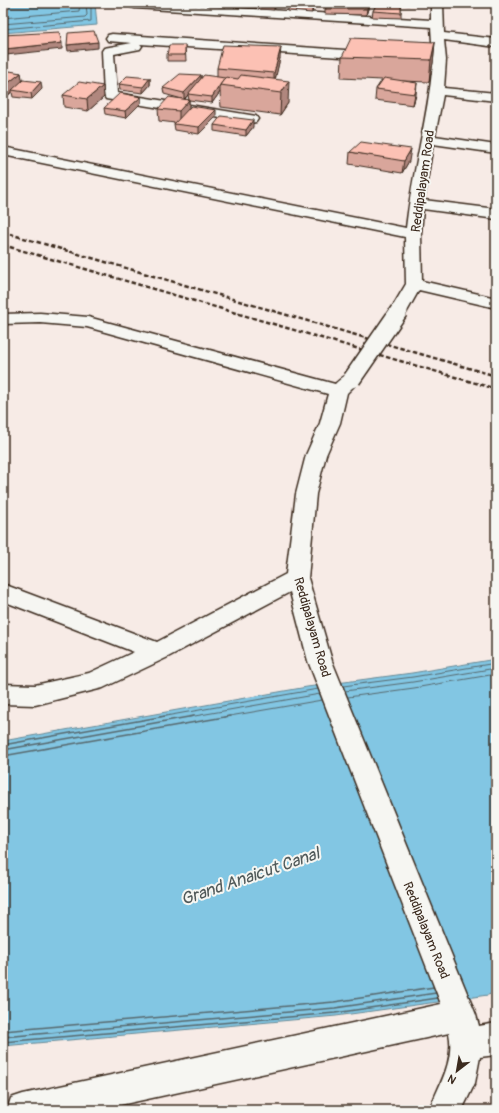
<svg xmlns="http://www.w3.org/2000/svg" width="499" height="1113" viewBox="0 0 499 1113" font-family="Pangolin,sans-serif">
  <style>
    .water { fill: #82c6e3; stroke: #668894 }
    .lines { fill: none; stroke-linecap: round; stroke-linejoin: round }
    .shore-far1 { stroke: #57686d; stroke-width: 1 }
    .shore { stroke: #57686d; stroke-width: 1.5 }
    .minor-casing { stroke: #3b2a1e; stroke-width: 3 }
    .minor { fill: #f6f6f2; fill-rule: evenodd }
    .rail { stroke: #3b2a1e; stroke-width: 2.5; stroke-dasharray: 4.5 2.5; stroke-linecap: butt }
    .minor-bridge-casing { stroke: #3b2a1e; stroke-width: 20; stroke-linecap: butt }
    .minor-bridge { stroke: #f6f6f2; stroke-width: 17 }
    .wall { fill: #d9a69b; stroke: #3b2a1e; fill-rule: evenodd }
    .shaded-wall { fill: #b0877e; stroke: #3b2a1e }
    .building { fill: #fcc1b4; stroke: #3b2a1e }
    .labels { text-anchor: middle; stroke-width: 4; stroke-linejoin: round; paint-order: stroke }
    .street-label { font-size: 13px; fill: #3b2a1e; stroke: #f6f6f2 }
    .near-water-label { font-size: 17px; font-style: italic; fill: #505959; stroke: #f6f6f2 }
  </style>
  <rect width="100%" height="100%" fill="#f7ebe6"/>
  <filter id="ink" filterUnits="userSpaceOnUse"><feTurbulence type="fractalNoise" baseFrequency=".025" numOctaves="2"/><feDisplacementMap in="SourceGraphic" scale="8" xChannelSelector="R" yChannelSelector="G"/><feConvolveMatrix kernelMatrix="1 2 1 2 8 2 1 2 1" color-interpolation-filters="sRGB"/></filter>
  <g filter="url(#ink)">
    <g class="water">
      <polygon points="3,3 95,3 97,25 3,33"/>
      <polygon points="496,659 496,992 488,995 336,1016 3,1046 3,741 307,687 412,673"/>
    </g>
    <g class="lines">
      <g class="shore-far1">
        <polyline points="3,18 79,11 80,3"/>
        <polyline points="3,24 85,17 87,15 86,3"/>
        <polyline points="3,29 91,21 91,3"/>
        <polyline points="343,686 413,677 496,663"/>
        <polyline points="345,691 413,682 496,668"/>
        <polyline points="348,697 414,688 496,674"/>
        <polyline points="160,717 318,689"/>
        <polyline points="189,717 320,694"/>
        <polyline points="224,717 322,700"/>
      </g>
      <g class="shore">
        <polyline points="3,745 165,716"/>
        <polyline points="3,750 194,716"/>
        <polyline points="3,756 230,716"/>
        <polyline points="3,1031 334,1002 434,987"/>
        <polyline points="3,1037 335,1008 436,993"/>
        <polyline points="3,1042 335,1013 438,998"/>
      </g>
      <defs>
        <g id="minor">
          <path d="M131,3H158L431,20V3H443L444,33L496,39V47L444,40L446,60L444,88L496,93V101L443,95L435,136L496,145V153L433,144L424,200L496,209V219L423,209L421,234L422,281L496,298V308L419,290L405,315L399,316L393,315L390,311L406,284L405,237L3,155V147L406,228C412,172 428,119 433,63L140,44L142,46L140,49L114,54L117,93L256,116L258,119L256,122L251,123L106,99L104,96L102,51L104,48L132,43L108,41L106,38L108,35L112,34L433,56L431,27L135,8L131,7L129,5Z"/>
          <path d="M40,313L88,317L335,384C343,377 347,372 359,375L361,379L347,393L340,423L326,455L316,494L308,578L332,661L476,1015L479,1026L496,1023V1055L480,1057L475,1083L462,1110H429C439,1085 455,1061 449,1033L97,1110H7L11,1098L23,1094L441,1004L308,661L290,592L166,658L103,688L35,705L3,704V684L35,685L89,673L134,652L3,601V584L157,642L286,574L296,494L306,455L320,423L328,394L87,327L40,323L3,324V314Z"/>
        </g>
      </defs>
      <use href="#minor" class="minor-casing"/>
      <use href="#minor" class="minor"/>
      <g class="rail">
        <polyline points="3,232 496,376"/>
        <polyline points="3,245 496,389"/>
      </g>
      <defs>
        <polyline id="minor-bridge" points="352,379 399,311"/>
      </defs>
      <use href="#minor-bridge" class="minor-bridge-casing"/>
      <use href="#minor-bridge" class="minor-bridge"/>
    </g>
    <g class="wall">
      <polygon points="206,3 252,3 250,8 206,6"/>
      <polygon points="258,3 277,3 274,10 258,9"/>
      <polygon points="314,3 312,13 288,11 288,6"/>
      <polygon points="368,3 368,9 366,15 325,14 325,9"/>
      <polygon points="377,3 410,3 409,5 401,4 401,18 372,17 373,11"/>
      <polygon points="435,42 433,63 429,82 402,81 416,95 413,105 375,100 376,89 382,80 341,78 342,57"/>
      <polygon points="185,45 186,61 167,61 167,55"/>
      <path d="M280,58L275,79L288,103L280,115L221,107L220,92L212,103L189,100V108L216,117L199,134L175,130L174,124L175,123L159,121L158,109L182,99L164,94L163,88L201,75V78L217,77V68ZM188,95L189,100L185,99Z"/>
      <polygon points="3,71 21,73 22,81 42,89 32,99 13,97 12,92 3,99"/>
      <polygon points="150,78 150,85 143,93 120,90 119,84"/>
      <polygon points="103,86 104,97 88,111 64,107 63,95"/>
      <polygon points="141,97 141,103 126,118 105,114 104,108"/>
      <polygon points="214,125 253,127 246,136 214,131"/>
      <polygon points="350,152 409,161 402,173 349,164"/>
    </g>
    <g class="shaded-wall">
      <polygon points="250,3 252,3 250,8"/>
      <polygon points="275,3 277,3 274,10 274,4"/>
      <polygon points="313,3 314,3 312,13 312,7"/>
      <polygon points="368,3 368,9 366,15"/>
      <polygon points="98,42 98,48 68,51 67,45"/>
      <polygon points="435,42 433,63 429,82 431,60"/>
      <polygon points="62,43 62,49 6,55 5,49"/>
      <polygon points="281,47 280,58 274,85 274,73"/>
      <polygon points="21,73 23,84 12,90 12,92 3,99 3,87"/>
      <polygon points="201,75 201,82 188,94 188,95 184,99 184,93"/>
      <polygon points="150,78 150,85 143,93 143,87"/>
      <polygon points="289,81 288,103 280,115 281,93"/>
      <polygon points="41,82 42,89 32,99 31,93"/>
      <polygon points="417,83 416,95 413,105"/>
      <polygon points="220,85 220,92 212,103 212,97"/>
      <polygon points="103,86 104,97 88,111 87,99"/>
      <polygon points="141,97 141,103 126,118 125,111"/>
      <polygon points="189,100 189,112 179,123 179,111"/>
      <polygon points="216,110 216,117 199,134 199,127"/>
      <polygon points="253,120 253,127 246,136 246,130"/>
      <polygon points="411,149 409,161 402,173 404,161"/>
    </g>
    <g class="building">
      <polygon points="258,3 275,3 274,4"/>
      <polygon points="289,3 313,3 312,7 288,6"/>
      <polygon points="329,3 368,3 367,9 325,9"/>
      <polygon points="377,3 401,3 401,13 373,11"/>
      <polygon points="94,31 98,42 67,45 68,33"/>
      <polygon points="59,32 62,43 5,49 3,35"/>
      <polygon points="351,38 435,42 431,60 342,57"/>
      <polygon points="169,45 185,45 185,55 167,55"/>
      <polygon points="223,45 281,47 274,73 217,68"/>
      <polygon points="4,70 21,73 3,87 3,71"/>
      <polygon points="180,74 201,75 184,93 163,88"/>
      <polygon points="204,75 225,78 220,85 212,97 188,94"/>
      <polygon points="241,75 289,81 281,93 220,85 226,77 238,79"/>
      <polygon points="127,76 150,78 143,87 119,84"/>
      <polygon points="384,78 417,83 415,94 376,89"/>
      <polygon points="23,80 41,82 31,93 12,90"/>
      <polygon points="79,82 103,86 87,99 63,95"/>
      <polygon points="120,93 141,97 125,111 104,108"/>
      <polygon points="169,97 189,100 179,111 158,109"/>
      <polygon points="191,106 216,110 199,127 174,124"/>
      <polygon points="221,116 253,120 246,130 214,125"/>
      <polygon points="361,142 411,149 404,161 350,152"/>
    </g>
  </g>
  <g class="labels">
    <g class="street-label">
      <text transform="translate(422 181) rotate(-82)" y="5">Reddipalayam Road</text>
      <text transform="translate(313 627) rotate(74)" y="5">Reddipalayam Road</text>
      <text transform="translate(427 930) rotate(68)" y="5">Reddipalayam Road</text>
    </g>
    <g class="near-water-label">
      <text transform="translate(250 876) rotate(-19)" y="6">Grand Anaicut Canal</text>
    </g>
  </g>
  <rect width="499" height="1113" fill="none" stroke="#f6f6f2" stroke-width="16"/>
  <rect x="8" y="8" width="483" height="1097" fill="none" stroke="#3b2a1e" stroke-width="1.5" filter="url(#ink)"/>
  <g transform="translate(457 1071) rotate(211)" stroke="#f6f6f2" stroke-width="3" paint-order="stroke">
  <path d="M0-3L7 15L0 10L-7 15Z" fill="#3b2a1e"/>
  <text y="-6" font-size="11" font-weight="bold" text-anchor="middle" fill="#3b2a1e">N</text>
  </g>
</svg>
